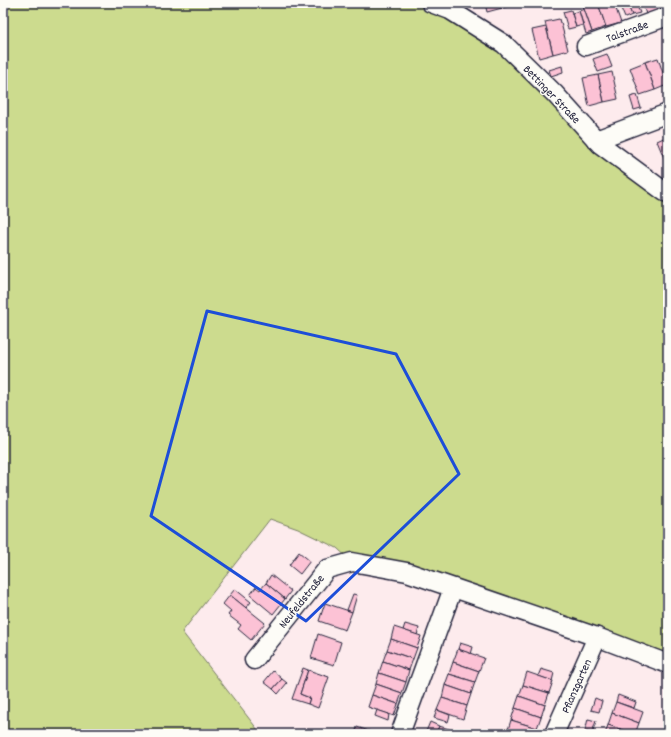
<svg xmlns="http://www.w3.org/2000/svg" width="671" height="737" viewBox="0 0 671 737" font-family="Dekko,sans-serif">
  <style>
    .green { fill: #ccdb8e; stroke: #777e64 }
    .building { fill: #fcc2d5; stroke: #22223b }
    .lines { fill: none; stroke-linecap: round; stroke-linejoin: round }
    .minor-casing { stroke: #22223b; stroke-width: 21 }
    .minor { stroke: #fdfcf7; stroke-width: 18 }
    .marked { fill: none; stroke: #1d4ed8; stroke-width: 3; stroke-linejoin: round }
    .labels { text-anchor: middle; stroke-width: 3; stroke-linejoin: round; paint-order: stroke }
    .street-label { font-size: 12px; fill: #22223b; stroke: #fdfcf7 }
  </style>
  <rect width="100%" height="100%" fill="#fdebed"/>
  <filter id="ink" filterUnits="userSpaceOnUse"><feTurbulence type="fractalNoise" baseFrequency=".025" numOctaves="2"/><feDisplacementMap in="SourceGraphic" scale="8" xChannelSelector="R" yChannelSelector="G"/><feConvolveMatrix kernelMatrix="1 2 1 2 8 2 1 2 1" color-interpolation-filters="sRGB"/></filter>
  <g filter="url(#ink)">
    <polygon class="green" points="3,3 431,3 504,44 668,193 668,664 352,562 337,548 298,529 270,519 182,632 261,734 3,734"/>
    <g class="building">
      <polygon points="485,3 501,3 502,8 487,12"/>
      <polygon points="501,3 516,3 517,4 502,8"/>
      <polygon points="591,3 598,3 606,27 592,32 583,6"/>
      <polygon points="598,3 614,3 621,23 606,27"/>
      <polygon points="627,3 632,15 625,18 620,6"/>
      <polygon points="627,3 636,3 640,13 632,15"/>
      <polygon points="642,3 659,3 661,9 646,14"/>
      <polygon points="659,3 668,3 668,6 661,9"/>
      <polygon points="584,9 592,32 586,34 579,11"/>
      <polygon points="571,10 576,27 568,29 563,12"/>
      <polygon points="579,11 583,25 576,27 572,13"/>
      <polygon points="559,19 560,23 561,23 568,50 553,54 545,22"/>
      <polygon points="546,27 553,54 539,58 532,30"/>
      <polygon points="607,54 612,67 598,72 593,59"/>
      <polygon points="658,58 667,85 655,90 645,62"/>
      <polygon points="645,62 655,90 640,95 630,68"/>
      <polygon points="562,66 563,72 551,76 549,70"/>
      <polygon points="612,72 618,99 604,102 598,75"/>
      <polygon points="598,75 604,102 589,106 583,78"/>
      <polygon points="637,95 641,108 634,110 630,97"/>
      <polygon points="668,136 668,164 667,165 657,141"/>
      <polygon points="299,552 310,561 300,574 289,565"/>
      <polygon points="271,575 291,591 285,599 266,583"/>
      <polygon points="266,583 285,599 273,614 250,595 256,587 260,590"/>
      <polygon points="235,589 251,602 246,608 230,595"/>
      <polygon points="353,594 357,595 352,612 347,610"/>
      <polygon points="230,595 265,623 251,640 238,629 241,625 228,615 231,611 223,604"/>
      <polygon points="325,603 352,612 345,630 319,621"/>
      <polygon points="405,624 419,628 417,635 403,630"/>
      <polygon points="394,627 421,636 417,648 391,639"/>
      <polygon points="318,634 341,642 334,665 311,658"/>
      <polygon points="391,639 417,648 413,659 387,650"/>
      <polygon points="460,643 473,647 471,654 458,649"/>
      <polygon points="458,649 484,658 479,671 453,662"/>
      <polygon points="387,650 413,659 409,670 383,661"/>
      <polygon points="383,661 409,670 406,682 379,673"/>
      <polygon points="453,662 479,671 475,682 449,674"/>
      <polygon points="303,668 308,670 300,694 310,698 308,704 292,699"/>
      <polygon points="541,669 554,673 552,681 538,676"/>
      <polygon points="308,670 329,677 318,708 308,704 310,698 300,694"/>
      <polygon points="273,671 282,679 273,689 264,682"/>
      <polygon points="527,672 553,681 549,693 523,685"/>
      <polygon points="379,673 406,682 402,693 376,684"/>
      <polygon points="449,674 475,682 471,694 445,685"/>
      <polygon points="282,679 287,683 278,694 273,689"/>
      <polygon points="376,684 402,693 398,704 372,695"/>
      <polygon points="445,685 471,694 467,706 442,698"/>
      <polygon points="523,685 549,693 545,705 519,696"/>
      <polygon points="372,695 398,704 394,716 368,707"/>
      <polygon points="618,695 636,702 634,708 616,702"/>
      <polygon points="519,696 545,705 541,717 515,708"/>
      <polygon points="442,698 467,706 463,719 437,710"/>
      <polygon points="595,698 602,701 599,712 591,710"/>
      <polygon points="616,702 643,712 639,723 612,713"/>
      <polygon points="515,708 541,717 537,728 511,720"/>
      <polygon points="377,710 389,714 388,721 375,716"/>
      <polygon points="437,710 450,715 448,722 434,718"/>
      <polygon points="612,713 639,723 635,734 608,725"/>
      <polygon points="588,719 596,721 592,733 585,731"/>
      <polygon points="511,720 537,728 535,734 511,734 507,733"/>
      <polygon points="430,722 439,726 436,734 425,734"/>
      <polygon points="608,725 635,734 605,734"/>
      <polygon points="439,726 459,732 458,734 436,734"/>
      <polygon points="357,727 378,734 355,734"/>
    </g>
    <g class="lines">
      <defs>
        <g id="minor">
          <polyline points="431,3 450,10 504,44 555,94 600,144 665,192 668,193"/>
          <polyline points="586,46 668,16"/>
          <polyline points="596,140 668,113"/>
          <polyline points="254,660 327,569 352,562 407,572 597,637 668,664"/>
          <polyline points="400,734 453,588"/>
          <polyline points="554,734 597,637"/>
        </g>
      </defs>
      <use href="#minor" class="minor-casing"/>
      <use href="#minor" class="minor"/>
    </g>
  </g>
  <path class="marked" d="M207,311L396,354L459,474L306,621L151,516Z"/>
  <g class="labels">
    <g class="street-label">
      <text transform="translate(627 31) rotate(-20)" y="4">Talstraße</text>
      <text transform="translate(552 94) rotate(46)" y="4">Bettinger Straße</text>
      <text transform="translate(301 601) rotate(-51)" y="4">Neufeldstraße</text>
      <text transform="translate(576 686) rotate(-66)" y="4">Pflanzgarten</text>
    </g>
  </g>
  <rect width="671" height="737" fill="none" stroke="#fdfcf7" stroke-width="16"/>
  <rect x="8" y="8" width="655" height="721" fill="none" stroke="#22223b" stroke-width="1.5" filter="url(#ink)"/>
</svg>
